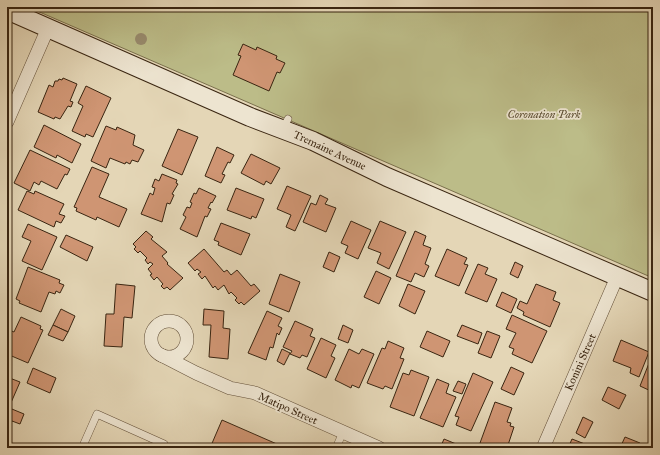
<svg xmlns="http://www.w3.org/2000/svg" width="660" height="455" viewBox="0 0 660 455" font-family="'IM FELL Great Primer',serif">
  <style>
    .green { fill: #bcbc88; stroke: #7a704c }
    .building { fill: #cf9573; stroke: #392511 }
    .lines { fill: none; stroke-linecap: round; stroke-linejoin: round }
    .service-casing { stroke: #64513a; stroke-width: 8 }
    .minor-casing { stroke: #64513a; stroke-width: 14 }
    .secondary-casing { stroke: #392511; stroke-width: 20 }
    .service { stroke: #ede4d0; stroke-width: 7 }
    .minor { stroke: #ede4d0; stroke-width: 13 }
    .secondary { stroke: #ede4d0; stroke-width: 18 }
    .tree { fill: #988a6c }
    .labels { text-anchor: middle; stroke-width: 3.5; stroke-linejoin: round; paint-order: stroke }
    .park-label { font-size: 11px; font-style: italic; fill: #5a4b2f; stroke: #ede4d0 }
    .street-label { font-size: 11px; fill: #392511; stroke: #ede4d0 }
  </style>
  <rect width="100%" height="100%" fill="#e4d6b6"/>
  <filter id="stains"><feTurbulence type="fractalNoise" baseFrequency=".005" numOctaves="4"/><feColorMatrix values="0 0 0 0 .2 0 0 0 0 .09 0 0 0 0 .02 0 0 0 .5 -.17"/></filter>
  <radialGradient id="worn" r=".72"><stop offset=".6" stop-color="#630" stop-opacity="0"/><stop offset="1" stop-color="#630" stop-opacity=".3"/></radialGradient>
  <polygon class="green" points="28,7 653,7 653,278"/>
  <g class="building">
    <polygon points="243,44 256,50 257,47 277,56 276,59 285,63 280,73 277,72 269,91 233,75 241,56 238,55"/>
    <polygon points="63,78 77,84 70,101 73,102 71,107 68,106 60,119 55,117 54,119 38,112 49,85 53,87 55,81 58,81 59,79 62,80"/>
    <polygon points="86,86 111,98 93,137 86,134 85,137 72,131 83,106 78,103"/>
    <polygon points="44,125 81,144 72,163 57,155 56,158 34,147"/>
    <polygon points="106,126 116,130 117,127 135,135 133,145 144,150 138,162 132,160 130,164 126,162 125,164 110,158 106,168 91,161"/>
    <polygon points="178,129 198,137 182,175 162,166"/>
    <polygon points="217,147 234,155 230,163 228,162 222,174 225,175 221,183 205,176"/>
    <polygon points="30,150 70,169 67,175 65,174 57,189 41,181 39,185 34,182 30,191 14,183"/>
    <polygon points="251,154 280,168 271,184 266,181 264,185 241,173"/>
    <polygon points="92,167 109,174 99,197 127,209 119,227 97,217 96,220 76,211 77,208 74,207"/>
    <polygon points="162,174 177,180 176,183 178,184 172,194 174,195 170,204 167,203 162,222 141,214 150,193 153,195 155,188 152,187 155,179 159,181"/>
    <polygon points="287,186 311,196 295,231 286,227 291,215 277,209"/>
    <polygon points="199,188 216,196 212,203 211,202 208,208 211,209 207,217 205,216 197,237 180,229 186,217 183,215 187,207 190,208 192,203 190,202 194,193 196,194"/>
    <polygon points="236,188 264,199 256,218 252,216 251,219 227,210"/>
    <polygon points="27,191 34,194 35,191 64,204 59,214 65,216 61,223 56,221 54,227 18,210"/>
    <polygon points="320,195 328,199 325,204 336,208 326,232 303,222 311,203 316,205"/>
    <polygon points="351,221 371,230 358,259 345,253 348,246 341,243"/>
    <polygon points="380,221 406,232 389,269 377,263 381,253 368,248"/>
    <polygon points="221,223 250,234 241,255 218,245 219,242 214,240"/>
    <polygon points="28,224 57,237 42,270 22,261 31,241 22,237"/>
    <polygon points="146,231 153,237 151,239 167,252 162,256 168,263 167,264 183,278 170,290 167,287 164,289 161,286 163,284 157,277 154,280 150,275 152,274 148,269 153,264 150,262 148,264 145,260 147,258 140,251 138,253 134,249 136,247 133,244"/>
    <polygon points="415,231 426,236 423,245 431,248 425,264 429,266 424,277 415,273 411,282 396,276"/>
    <polygon points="66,235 93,247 87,261 60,247"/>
    <polygon points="204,249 224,272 227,270 231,275 237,270 251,286 254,284 260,291 244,305 241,302 239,304 235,300 237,298 231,292 229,294 224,285 218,290 215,286 213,288 205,276 202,279 198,274 201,272 197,269 195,271 188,263"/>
    <polygon points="447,249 467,258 464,264 468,265 459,286 435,276"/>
    <polygon points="329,252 340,257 334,272 323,267"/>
    <polygon points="515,262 523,266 518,278 510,274"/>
    <polygon points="478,264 488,268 485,274 497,279 487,302 465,293"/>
    <polygon points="28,267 60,280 59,283 64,285 60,293 56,291 55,294 49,292 41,312 19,303 20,301 16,299"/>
    <polygon points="376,271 391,278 379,304 364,297"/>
    <polygon points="280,274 300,282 289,312 269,304"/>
    <polygon points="116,284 135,286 132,318 124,317 122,347 104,346 106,314 114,314"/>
    <polygon points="408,284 425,291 415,314 399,306"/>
    <polygon points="536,284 556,292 553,300 560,303 550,327 523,315 524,312 517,308 520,301 527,304"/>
    <polygon points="502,292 517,299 511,313 496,306"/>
    <polygon points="61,309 75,316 68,332 53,325"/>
    <polygon points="204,309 224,311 223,328 230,329 228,359 209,357 211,325 203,325"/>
    <polygon points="267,311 282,318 278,326 282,328 279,335 277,333 273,348 270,347 266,360 248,353"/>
    <polygon points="512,315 547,331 532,363 512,354 514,349 509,347 516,333 506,329"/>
    <polygon points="21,317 41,326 40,329 43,330 28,363 7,354 7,336 9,330 14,332"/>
    <polygon points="295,321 313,329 310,336 315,338 307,357 302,355 300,358 290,354 292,351 283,347"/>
    <polygon points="53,325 68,332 63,341 48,335"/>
    <polygon points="343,325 353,330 348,343 338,339"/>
    <polygon points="462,325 482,333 478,344 457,336"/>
    <polygon points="427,331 450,341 443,357 420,347"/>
    <polygon points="487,331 500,336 491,358 478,353"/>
    <polygon points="321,338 336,345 331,356 335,358 326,378 307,369"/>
    <polygon points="621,340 649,352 639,377 630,373 631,368 613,361"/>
    <polygon points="388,341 404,348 400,358 404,359 392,389 385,386 383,389 367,383 382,348 385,349"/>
    <polygon points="282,349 290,353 284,365 277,361"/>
    <polygon points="349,349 359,354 362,349 374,354 359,388 352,385 351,388 335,380"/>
    <polygon points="653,353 653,392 640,386"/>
    <polygon points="511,367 524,373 514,395 501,389"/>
    <polygon points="33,368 56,378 50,393 27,383"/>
    <polygon points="411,370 429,377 414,416 390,407 403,373 409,375"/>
    <polygon points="473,373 493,382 471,431 456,425 459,417 455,416"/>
    <polygon points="7,377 20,382 10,405 7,404"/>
    <polygon points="437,379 449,384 446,393 456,397 443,427 420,418"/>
    <polygon points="458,381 466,384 462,394 453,391"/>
    <polygon points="608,387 626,395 619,409 602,400"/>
    <polygon points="495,402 512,408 507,422 511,423 510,426 514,427 507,448 493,448 480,443"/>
    <polygon points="7,407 24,414 20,424 12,421 9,428 7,427"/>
    <polygon points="583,417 593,422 585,438 576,433"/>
    <polygon points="222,420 286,448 210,448"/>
    <polygon points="625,437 640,443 638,448 620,448"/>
    <polygon points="444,439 461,446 460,448 441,446"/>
    <polygon points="572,439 595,448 568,448"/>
  </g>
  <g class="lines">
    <defs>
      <g id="service">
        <polyline points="283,128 288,119"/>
        <polyline points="82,448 97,414 164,444 162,448"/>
        <polyline points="336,448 343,432"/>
      </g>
      <g id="minor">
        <polyline points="7,122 48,28"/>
        <circle cx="169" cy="339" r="18"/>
        <polyline points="161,355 196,373 230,388 255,393 379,448"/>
        <polyline points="543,448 617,277"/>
      </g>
      <polyline id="secondary" points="7,10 250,117 313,141 387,177 653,292"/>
    </defs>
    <use href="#service" class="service-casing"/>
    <use href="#minor" class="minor-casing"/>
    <use href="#secondary" class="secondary-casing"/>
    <use href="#service" class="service"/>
    <use href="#minor" class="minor"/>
    <use href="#secondary" class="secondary"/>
  </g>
  <circle class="tree" cx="141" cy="39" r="6"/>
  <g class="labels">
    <g class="park-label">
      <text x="544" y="118">Coronation Park</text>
    </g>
    <g class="street-label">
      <text transform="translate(330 150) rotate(25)" y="4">Tremaine Avenue</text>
      <text transform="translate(580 362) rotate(-66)" y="4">Konini Street</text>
      <text transform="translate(288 408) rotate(24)" y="4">Matipo Street</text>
    </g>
  </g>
  <rect width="660" height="455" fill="none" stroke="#e4d6b6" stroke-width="24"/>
  <rect x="8" y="8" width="644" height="439" fill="none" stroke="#392511" stroke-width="2"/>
  <rect x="12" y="12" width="636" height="431" fill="none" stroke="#392511"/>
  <rect width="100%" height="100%" filter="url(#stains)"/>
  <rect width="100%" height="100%" fill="url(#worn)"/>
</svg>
